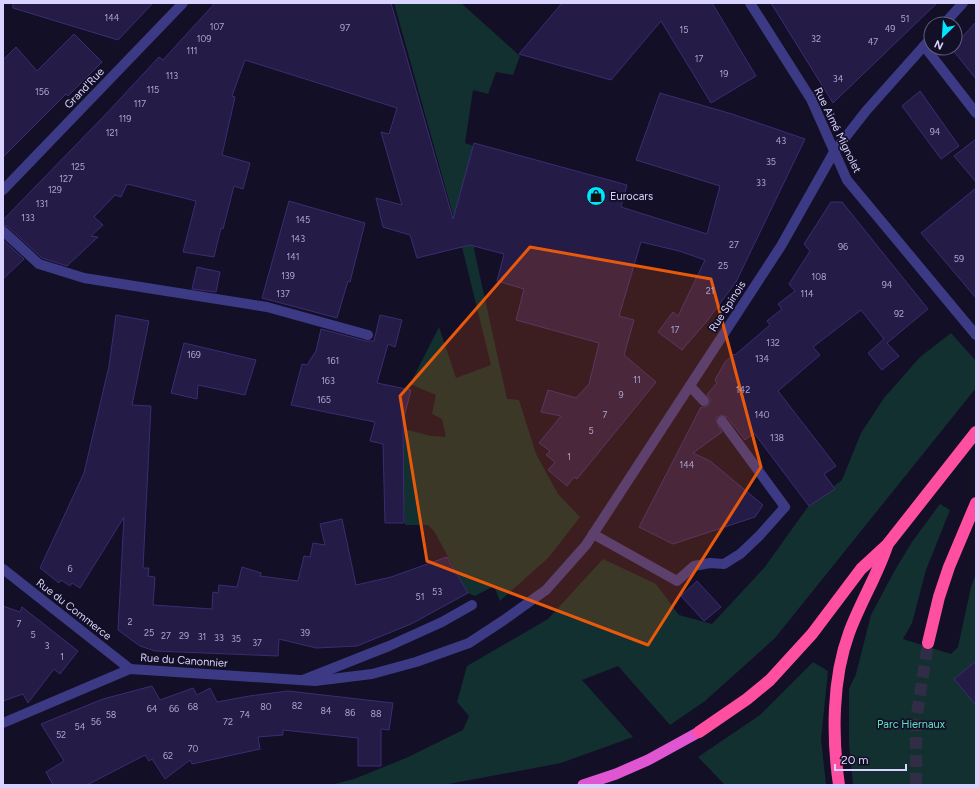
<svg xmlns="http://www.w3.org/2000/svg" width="979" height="788" viewBox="0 0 979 788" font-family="Figtree,sans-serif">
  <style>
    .green { fill: #12302f }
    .building { fill: #241b47; stroke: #3b2d73 }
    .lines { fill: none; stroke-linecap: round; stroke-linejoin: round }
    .motorway-tunnel { stroke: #312d47; stroke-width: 12; stroke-dasharray: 12 6; stroke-linecap: butt }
    .service { stroke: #3d3a85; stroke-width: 10 }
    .minor { stroke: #3d3a85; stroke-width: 10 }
    .tertiary { stroke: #3d3a85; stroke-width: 10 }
    .trunk { stroke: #e055d1; stroke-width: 11 }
    .motorway { stroke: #ff4fa3; stroke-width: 12 }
    .marked { fill: #e8590c; fill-opacity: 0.2; stroke: #e8590c; stroke-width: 3; stroke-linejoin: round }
    .labels { text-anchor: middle; stroke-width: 3.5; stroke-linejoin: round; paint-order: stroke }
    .number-label { font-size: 9px; fill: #aca6d1 }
    .street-label { font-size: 11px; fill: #d9d4ff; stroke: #130f26 }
    .poi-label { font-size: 11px; fill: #d9d4ff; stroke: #130f26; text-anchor: start }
    .park-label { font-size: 11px; fill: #5fe0c0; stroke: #130f26 }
  </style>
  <rect width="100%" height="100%" fill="#130f26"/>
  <g class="green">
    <polygon points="394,3 461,3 520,56 513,75 496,72 488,94 473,90 465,143 487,151 488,201 474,249 507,399 519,400 536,454 558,494 580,517 549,557 500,601 494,586 475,596 468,593 434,531 428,525 405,525 400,428 431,436 446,437 442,419 432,414 436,395 410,384 439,327 456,378 491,365 462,247"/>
    <polygon points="951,333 976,361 976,388 775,638 705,701 670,725 618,666 582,680 633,737 561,763 443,785 331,785 354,779 406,758 463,730 469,716 457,702 467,666 548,619 603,559 656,584 679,615 712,624 764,568 810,504 842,480 861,433 884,398 920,357"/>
    <polygon points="940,504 950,510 926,570 912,623 903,639 951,654 958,647 971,587 976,573 976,785 853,785 849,743 849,689 856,674 871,615 895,570 912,542"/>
    <polygon points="813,662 828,671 821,739 826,785 725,785 698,757 760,715"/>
  </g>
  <g class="building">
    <polygon points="13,3 153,3 118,40 13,8"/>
    <polygon points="215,3 391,3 453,219 474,143 627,185 621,207 707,234 720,186 636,160 660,93 732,114 805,139 736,282 707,321 682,350 658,332 673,312 678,316 705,260 679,251 641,242 619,316 634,320 624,355 656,382 577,479 574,477 567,486 548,470 555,462 546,455 550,451 539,443 561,416 541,412 548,390 576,398 589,384 599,343 516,320 524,289 497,281 504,254 470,245 417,258 410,235 383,227 376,198 402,205 381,132 389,134 397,108 245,60 232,96 235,97 222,155 250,163 243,189 234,186 223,229 221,228 214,257 183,252 196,201 127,184 121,197 115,195 94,217 103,225 91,236 98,237 67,266 42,258 7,226 3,225 3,220 106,114 159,57 163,60"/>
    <polygon points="562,3 712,3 756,76 711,103 661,21 611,80 519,54"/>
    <polygon points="771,3 937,3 833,103"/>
    <polygon points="976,22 976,79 952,49 955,48 955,45"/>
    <polygon points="74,34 102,62 68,96 66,94 3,157 3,60 16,47 37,71"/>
    <polygon points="920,91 959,146 941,159 902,106"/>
    <polygon points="976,139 976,182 954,156"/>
    <polygon points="976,188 976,298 921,233"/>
    <polygon points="289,201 365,223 350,282 348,281 337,318 262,298"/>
    <polygon points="831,202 842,202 928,309 887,343 899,356 882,370 868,353 884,339 861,310 813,347 820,355 778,391 836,466 824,474 835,489 809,506 754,433 745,440 727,417 721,415 716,418 716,421 722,432 693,453 710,461 763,505 755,517 673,544 639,527 701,407 706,407 710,403 710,399 707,395 710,391 717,383 715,380 725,362 734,354 735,355 770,325 767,321 782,309 778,304 795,291 789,284 810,251 804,244"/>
    <polygon points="3,240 24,259 3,279"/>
    <polygon points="197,267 220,272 216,292 192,289"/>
    <polygon points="116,315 149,321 132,405 151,406 143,568 149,568 148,576 155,577 153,605 212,609 213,592 218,593 219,585 237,587 242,567 261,573 260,576 298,581 304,556 310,557 313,543 325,545 320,524 342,519 356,585 391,577 447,557 468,593 411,624 357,646 316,648 279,639 278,656 155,651 140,646 118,630 124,517 80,588 72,583 70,586 61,580 59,583 40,568 84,473 109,366"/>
    <polygon points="380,315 402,320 395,347 388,344 377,383 411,390 403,421 404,523 385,523 383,444 370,441 375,422 291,405 302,364 307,365 316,351 321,329 366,341 374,341"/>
    <polygon points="184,343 256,360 245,395 198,385 197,399 171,393"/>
    <polygon points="697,581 721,607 704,621 681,596"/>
    <polygon points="3,606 20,612 22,607 78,651 60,674 54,669 28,703 23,694 3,701"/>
    <polygon points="976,661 976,705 954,679"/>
    <polygon points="152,686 160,700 193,688 197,695 210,688 217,702 249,696 288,691 393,703 389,730 381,729 381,766 358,766 358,738 283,730 283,735 258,737 260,749 192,764 190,760 165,779 152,759 149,761 145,755 87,785 53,785 46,772 64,761 41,724 103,699"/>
  </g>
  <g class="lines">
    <polyline class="motorway-tunnel" points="916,785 916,721 928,643"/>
    <g class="service">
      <polyline points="924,46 976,113"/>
      <polyline points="3,231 39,264 84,278 267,307 368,335"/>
      <polyline points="690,386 704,401"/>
      <polyline points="593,534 677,581 694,566 710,563 724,564 740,554 760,535 785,507 722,421"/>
      <polyline points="303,680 389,646 442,622 472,605"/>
    </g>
    <g class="minor">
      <polyline points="750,3 811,99 847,180 976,335"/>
      <polyline points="944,24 963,3"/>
      <polyline points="3,569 130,669"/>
      <polyline points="3,723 130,669 315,681 372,674 416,662 469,643 504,620 546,590 586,545 781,246 834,152 866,111 931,38"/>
    </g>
    <polyline class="tertiary" points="3,190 183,3"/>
    <polyline class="trunk" points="583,785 616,774 648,760 699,732"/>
    <g class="motorway">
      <polyline points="928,643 939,597 949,567 976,503"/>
      <polyline points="699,732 747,699 770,680 812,634 861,569 887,545 976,432"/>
      <path d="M839,785C832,737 832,679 849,633C860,603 877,576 887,546"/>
    </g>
  </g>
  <path class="marked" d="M530,247L711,279L761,467L648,645L427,561L400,396Z"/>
  <defs>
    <symbol id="shop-disc" viewBox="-11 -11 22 22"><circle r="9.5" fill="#00e5ff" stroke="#130f26"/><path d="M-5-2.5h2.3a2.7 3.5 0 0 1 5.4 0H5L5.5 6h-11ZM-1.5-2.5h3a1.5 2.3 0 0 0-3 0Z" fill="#111"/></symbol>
  </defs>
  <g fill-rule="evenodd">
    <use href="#shop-disc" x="585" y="185" width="22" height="22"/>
  </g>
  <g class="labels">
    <g class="number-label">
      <text x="112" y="21">144</text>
      <text x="905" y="22">51</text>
      <text x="217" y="30">107</text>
      <text x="345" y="31">97</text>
      <text x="890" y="32">49</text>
      <text x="684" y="33">15</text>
      <text x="204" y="42">109</text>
      <text x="816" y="42">32</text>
      <text x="873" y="45">47</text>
      <text x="192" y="54">111</text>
      <text x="699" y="62">17</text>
      <text x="724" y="77">19</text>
      <text x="172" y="79">113</text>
      <text x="838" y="82">34</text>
      <text x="153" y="93">115</text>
      <text x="42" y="95">156</text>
      <text x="140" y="107">117</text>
      <text x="125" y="122">119</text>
      <text x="935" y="135">94</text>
      <text x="112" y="136">121</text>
      <text x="781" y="144">43</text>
      <text x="771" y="165">35</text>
      <text x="78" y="170">125</text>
      <text x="66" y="182">127</text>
      <text x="761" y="186">33</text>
      <text x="55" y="193">129</text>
      <text x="42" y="207">131</text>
      <text x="28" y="221">133</text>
      <text x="303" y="223">145</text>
      <text x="298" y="242">143</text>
      <text x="734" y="248">27</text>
      <text x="843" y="250">96</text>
      <text x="293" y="260">141</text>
      <text x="959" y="262">59</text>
      <text x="723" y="269">25</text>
      <text x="288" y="279">139</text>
      <text x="819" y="280">108</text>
      <text x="887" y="288">94</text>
      <text x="710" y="294">21</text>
      <text x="283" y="297">137</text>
      <text x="807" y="297">114</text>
      <text x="899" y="317">92</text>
      <text x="675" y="333">17</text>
      <text x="773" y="346">132</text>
      <text x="194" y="358">169</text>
      <text x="762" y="362">134</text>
      <text x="333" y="364">161</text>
      <text x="637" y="383">11</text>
      <text x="328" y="384">163</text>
      <text x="743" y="393">142</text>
      <text x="621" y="398">9</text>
      <text x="324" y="403">165</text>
      <text x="605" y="418">7</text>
      <text x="762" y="418">140</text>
      <text x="591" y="434">5</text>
      <text x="777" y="441">138</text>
      <text x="569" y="460">1</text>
      <text x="687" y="468">144</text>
      <text x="70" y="572">6</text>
      <text x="437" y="595">53</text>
      <text x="420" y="600">51</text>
      <text x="130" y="625">2</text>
      <text x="19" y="627">7</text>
      <text x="149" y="636">25</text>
      <text x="305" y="636">39</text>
      <text x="33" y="638">5</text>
      <text x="166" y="639">27</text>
      <text x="184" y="639">29</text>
      <text x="202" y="640">31</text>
      <text x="219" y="641">33</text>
      <text x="236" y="642">35</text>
      <text x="257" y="646">37</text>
      <text x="47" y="649">3</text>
      <text x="62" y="660">1</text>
      <text x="297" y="709">82</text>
      <text x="193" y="710">68</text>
      <text x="266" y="710">80</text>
      <text x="152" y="712">64</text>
      <text x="174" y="712">66</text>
      <text x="326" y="714">84</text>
      <text x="350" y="716">86</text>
      <text x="376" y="717">88</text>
      <text x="111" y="718">58</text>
      <text x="245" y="718">74</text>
      <text x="96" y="725">56</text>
      <text x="228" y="725">72</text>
      <text x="80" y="730">54</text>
      <text x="61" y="738">52</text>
      <text x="193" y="752">70</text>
      <text x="168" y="759">62</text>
    </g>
    <g class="street-label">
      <text transform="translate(84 88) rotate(-46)" y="4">Grand'Rue</text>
      <text transform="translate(838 130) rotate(64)" y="4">Rue Aimé Mignolet</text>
      <text transform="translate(727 306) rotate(-57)" y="4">Rue Spinois</text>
      <text transform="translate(74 609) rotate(38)" y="4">Rue du Commerce</text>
      <text transform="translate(184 660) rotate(4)" y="4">Rue du Canonnier</text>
    </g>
    <g class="poi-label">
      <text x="610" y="200">Eurocars</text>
    </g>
    <g class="park-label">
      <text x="911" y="728">Parc Hiernaux</text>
    </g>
  </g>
  <rect width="979" height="788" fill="none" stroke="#d9d4ff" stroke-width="8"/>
  <g transform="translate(943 36) rotate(205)"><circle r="19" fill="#130f26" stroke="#625e7d"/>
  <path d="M0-3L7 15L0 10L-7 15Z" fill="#00e5ff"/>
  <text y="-6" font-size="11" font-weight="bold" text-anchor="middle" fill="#d9d4ff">N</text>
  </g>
  <path d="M835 764v6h71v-6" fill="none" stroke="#d9d4ff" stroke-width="2"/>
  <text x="841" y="764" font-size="12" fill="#d9d4ff" stroke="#130f26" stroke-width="3" paint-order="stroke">20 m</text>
</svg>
